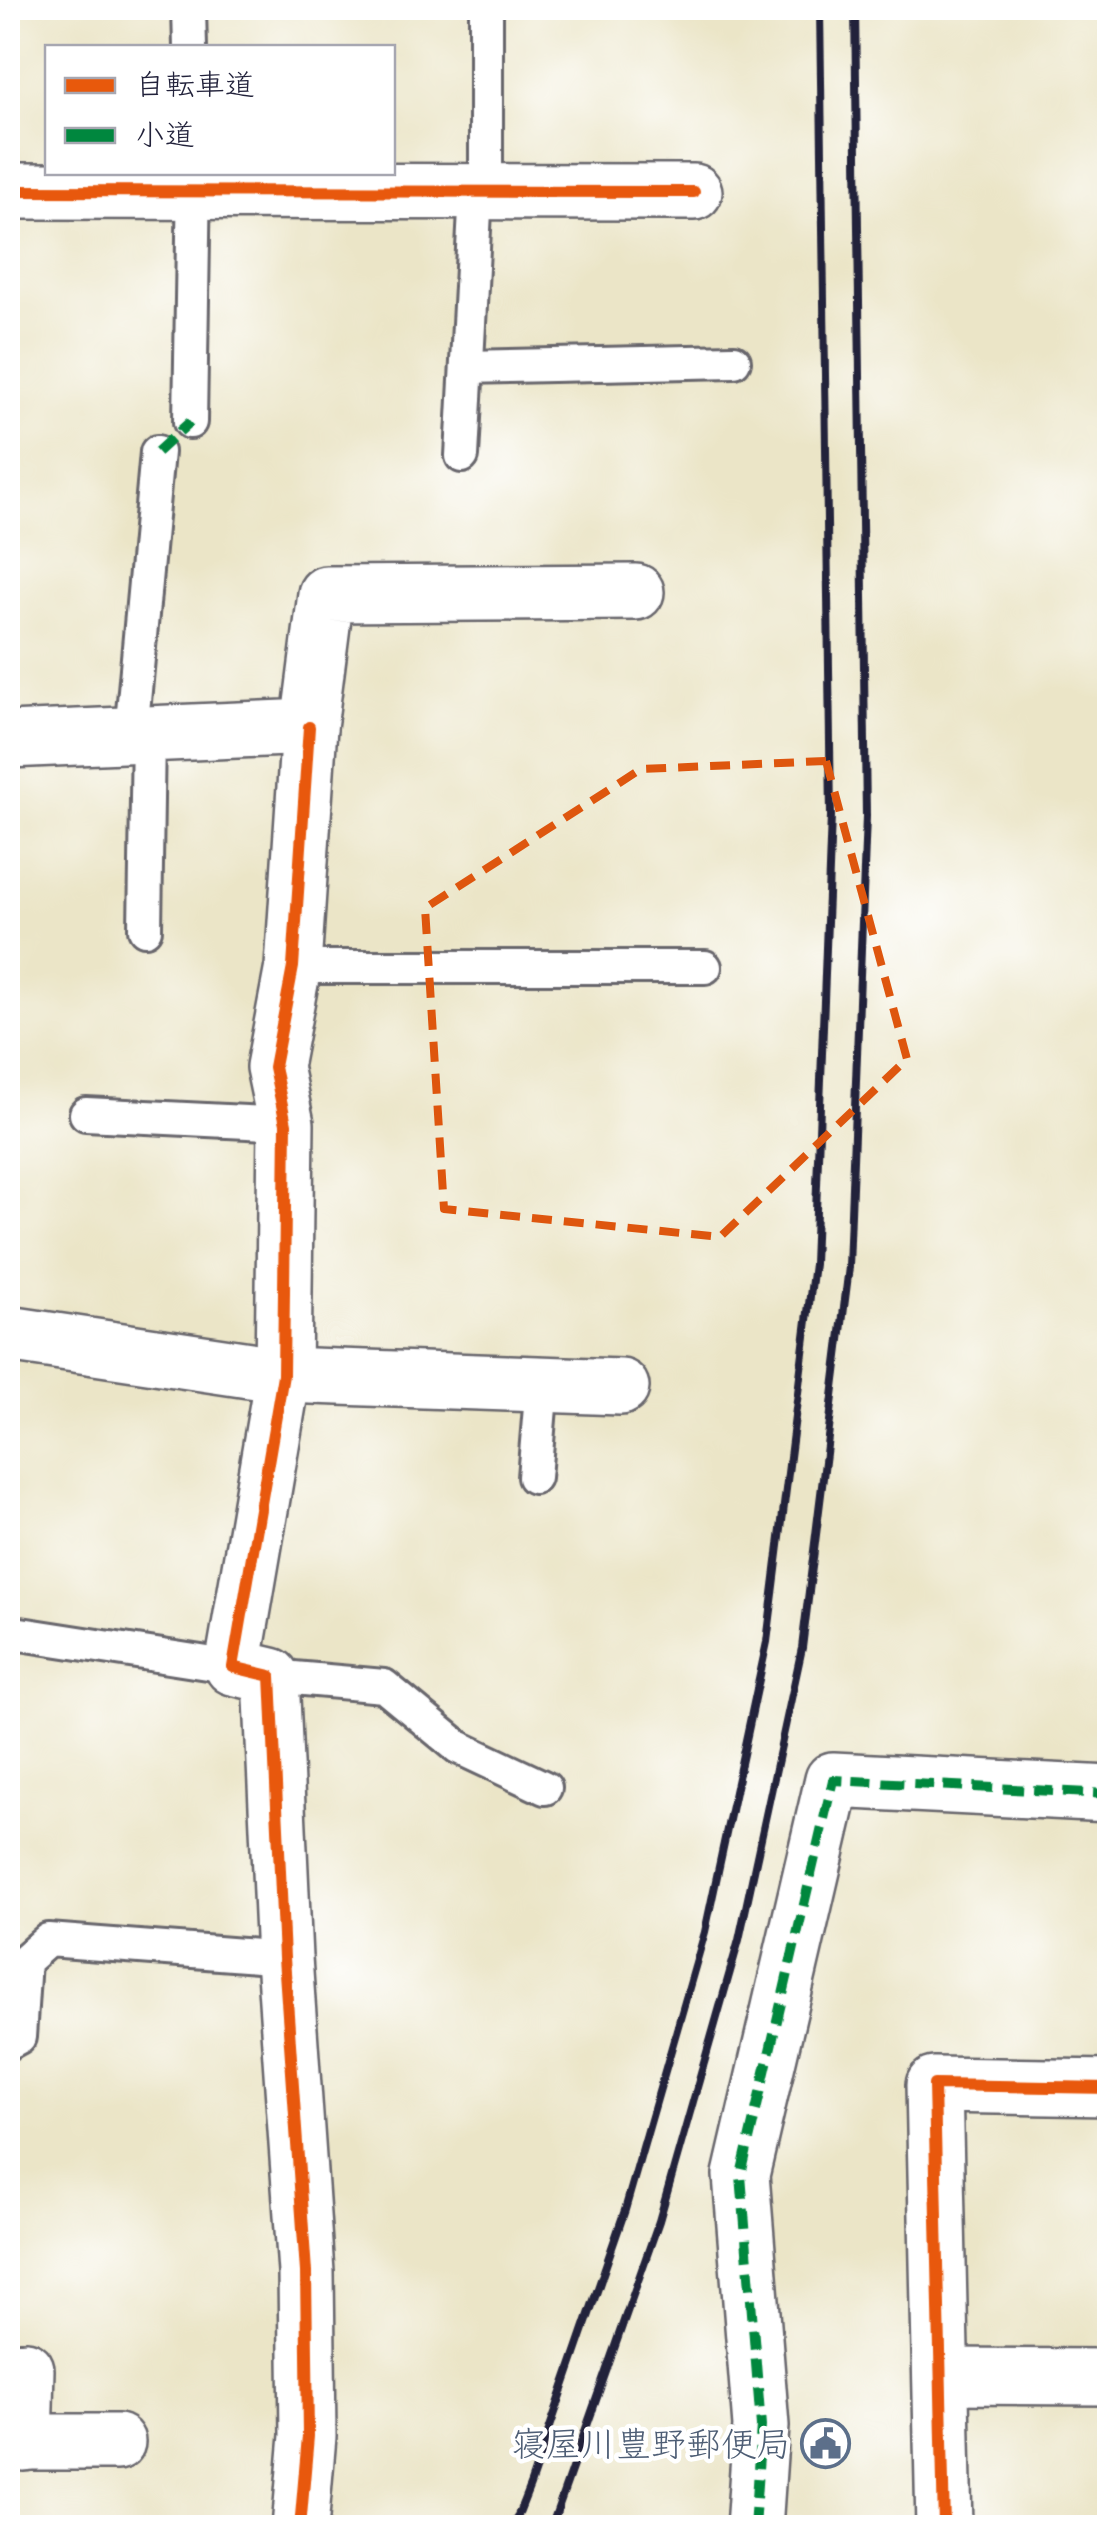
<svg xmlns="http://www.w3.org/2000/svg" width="1117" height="2535" viewBox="0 0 1117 2535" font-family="'Patrick Hand','Klee One',sans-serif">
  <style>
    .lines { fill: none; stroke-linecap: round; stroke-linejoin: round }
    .lane-casing { stroke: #68666c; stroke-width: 38 }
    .street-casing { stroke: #68666c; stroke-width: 60 }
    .lane { stroke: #fff; stroke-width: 32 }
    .street { stroke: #fff; stroke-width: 55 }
    .rail { stroke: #22223b; stroke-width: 8 }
    .quiet { stroke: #00873e; stroke-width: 10; stroke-dasharray: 20 10; stroke-linecap: butt }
    .cycleway-casing { stroke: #fff; stroke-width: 19 }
    .cycleway { stroke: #e8590c; stroke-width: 12 }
    .marked { fill: none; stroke: #de560e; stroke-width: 8; stroke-dasharray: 20 12; stroke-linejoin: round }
    .labels { text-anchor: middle; stroke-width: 9; stroke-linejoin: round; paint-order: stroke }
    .service-label { font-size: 35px; fill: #4e5e75; stroke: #fff; text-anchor: end }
  </style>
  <rect width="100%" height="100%" fill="#fff"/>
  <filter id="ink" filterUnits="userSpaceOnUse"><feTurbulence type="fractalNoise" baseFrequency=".01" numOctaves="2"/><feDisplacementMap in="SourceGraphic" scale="20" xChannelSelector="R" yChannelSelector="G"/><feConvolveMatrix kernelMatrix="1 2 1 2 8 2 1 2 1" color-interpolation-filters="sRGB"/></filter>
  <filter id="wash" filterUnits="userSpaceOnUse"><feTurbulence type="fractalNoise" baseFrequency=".0048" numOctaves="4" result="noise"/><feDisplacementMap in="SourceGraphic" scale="40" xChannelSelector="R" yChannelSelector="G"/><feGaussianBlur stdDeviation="2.25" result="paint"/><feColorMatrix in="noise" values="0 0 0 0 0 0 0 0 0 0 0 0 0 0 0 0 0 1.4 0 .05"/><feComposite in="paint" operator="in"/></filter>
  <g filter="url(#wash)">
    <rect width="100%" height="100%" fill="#ebe5c7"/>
  </g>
  <g filter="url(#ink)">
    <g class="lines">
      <defs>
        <g id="lane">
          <polyline points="189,8 190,48"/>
          <polyline points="486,192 486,8"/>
          <polyline points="467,367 734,361"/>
          <polyline points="190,422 194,176"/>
          <polyline points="462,456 476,192"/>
          <polyline points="131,734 157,452"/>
          <polyline points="145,929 148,734"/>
          <polyline points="293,967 705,967"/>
          <polyline points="86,1114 286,1124"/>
          <polyline points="534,1477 542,1384"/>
          <polyline points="8,1632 233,1667"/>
          <polyline points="271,1676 384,1686 458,1747 545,1788"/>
          <polyline points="8,2043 19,2037 24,1961 48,1940 284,1958"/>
        </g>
        <g id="street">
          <polyline points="8,191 694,192"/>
          <polyline points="8,740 309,727 326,594 636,592"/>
          <polyline points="8,1334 283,1375 621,1387"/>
          <polyline points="941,2376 1110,2377"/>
          <polyline points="8,2442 117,2442"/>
          <polyline points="24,2443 26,2369"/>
          <polyline points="300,2528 308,2436 306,2272 284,1958 271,1676 233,1667 283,1375 286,1124 274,1067 293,967 309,727"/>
          <polyline points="754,2528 761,2426 741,2175 833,1780 1110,1794"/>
          <polyline points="944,2528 934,2085 1110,2088"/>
        </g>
      </defs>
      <use href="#lane" class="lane-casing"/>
      <use href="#street" class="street-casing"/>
      <use href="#lane" class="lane"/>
      <use href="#street" class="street"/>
      <g class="rail">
        <polyline points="513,2528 530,2485 625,2210 705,1932 767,1642 814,1264 831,816 820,8"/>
        <polyline points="551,2528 659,2221 739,1940 802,1648 849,1267 866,816 855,8"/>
      </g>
      <g class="quiet">
        <polyline points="157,452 190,422"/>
        <polyline points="754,2528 761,2426 741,2175 833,1780 1110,1794"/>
      </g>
      <defs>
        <g id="cycleway">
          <polyline points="8,191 694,192"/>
          <polyline points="300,2528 308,2436 306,2272 284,1958 271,1676 233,1667 283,1375 286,1124 274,1067 293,967 309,727"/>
          <polyline points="944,2528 934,2085 1110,2088"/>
        </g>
      </defs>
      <use href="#cycleway" class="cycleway-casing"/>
      <use href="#cycleway" class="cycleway"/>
    </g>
  </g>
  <path class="marked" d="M826,761L907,1059L720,1237L444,1209L425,908L641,769Z"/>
  <defs>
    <symbol id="civic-ring" viewBox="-11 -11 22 22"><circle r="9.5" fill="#fff" stroke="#5c6f8a" stroke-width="1.5"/><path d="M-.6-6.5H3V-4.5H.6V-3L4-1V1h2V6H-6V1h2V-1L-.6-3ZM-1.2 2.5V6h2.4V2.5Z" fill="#5c6f8a"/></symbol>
  </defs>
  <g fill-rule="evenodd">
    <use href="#civic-ring" x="798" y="2416" width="55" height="55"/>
  </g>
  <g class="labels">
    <g class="service-label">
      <text x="791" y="2456">寝屋川豊野郵便局</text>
    </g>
  </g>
  <rect width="1117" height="2535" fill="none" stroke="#fff" stroke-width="40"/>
  <rect x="45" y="45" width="350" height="130" fill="#ffffff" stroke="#a7a7b1" stroke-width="2.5"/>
  <rect x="65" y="78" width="50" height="15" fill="#e8590c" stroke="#a7a7b1" stroke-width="2.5"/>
  <text x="135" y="95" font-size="30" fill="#22223b">自転車道</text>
  <rect x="65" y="128" width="50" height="15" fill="#00873e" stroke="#a7a7b1" stroke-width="2.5"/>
  <text x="135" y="145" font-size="30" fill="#22223b">小道</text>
</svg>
